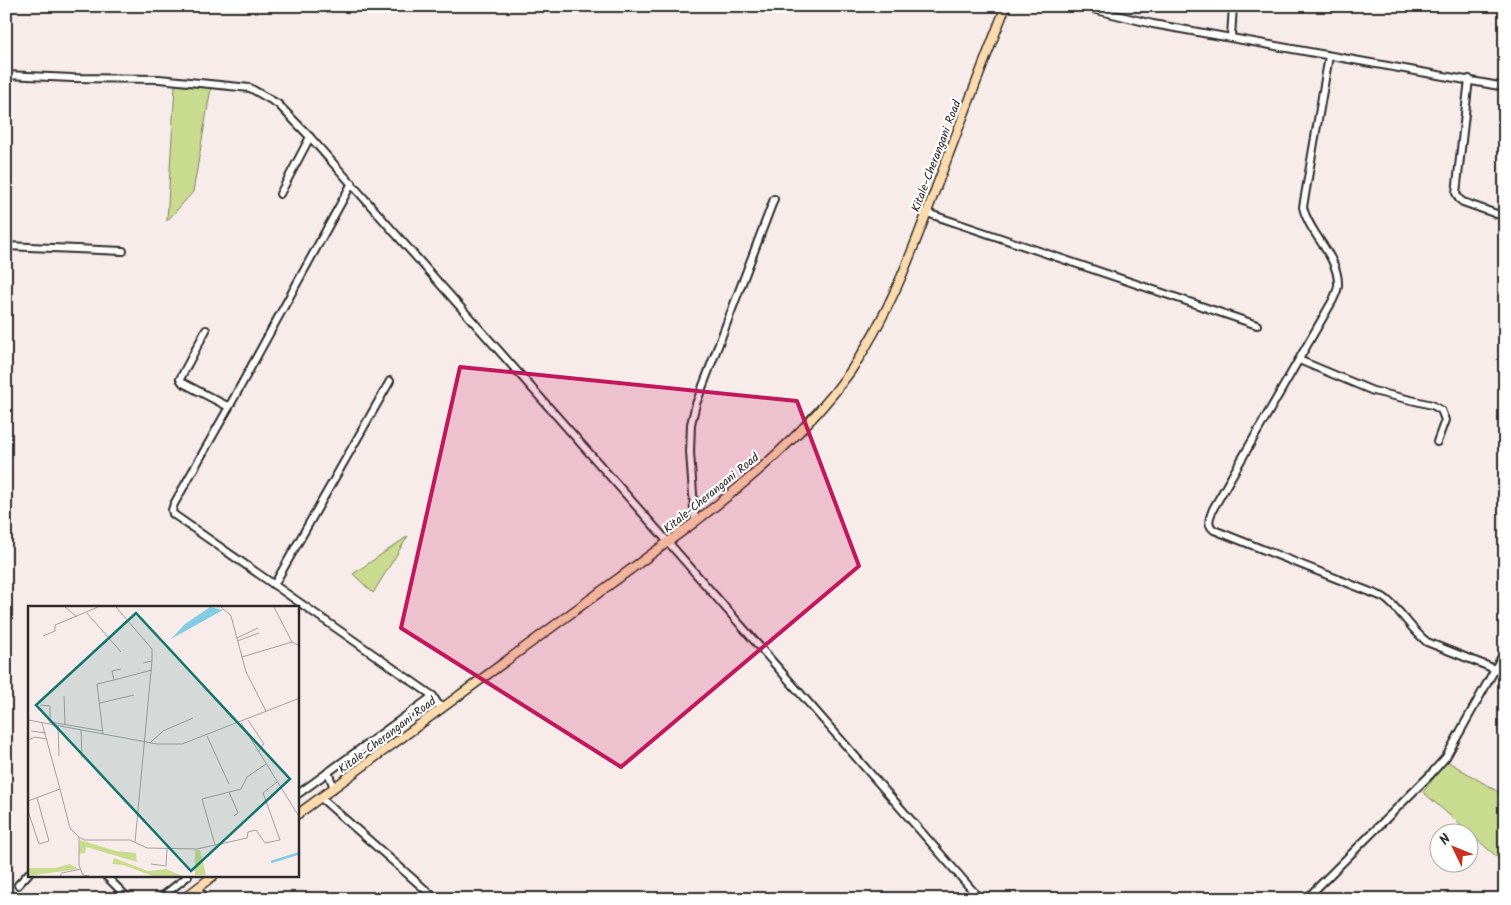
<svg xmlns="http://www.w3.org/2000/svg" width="1511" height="905" viewBox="0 0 1511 905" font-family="Kalam,sans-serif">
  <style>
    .green { fill: #c9db8f; stroke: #7a835d }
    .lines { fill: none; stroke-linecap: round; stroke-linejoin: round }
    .minor-casing { stroke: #2b2b2b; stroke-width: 10 }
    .major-casing { stroke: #2b2b2b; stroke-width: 11 }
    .minor { stroke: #fff; stroke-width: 6 }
    .major { stroke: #fedbac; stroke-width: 8 }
    .marked { fill: #c2185b; fill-opacity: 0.2; stroke: #c2185b; stroke-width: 4; stroke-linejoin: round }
    .labels { text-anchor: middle; stroke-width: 4.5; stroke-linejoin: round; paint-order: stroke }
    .street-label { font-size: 12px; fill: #2b2b2b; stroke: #fff }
    .inset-river { fill: none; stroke: #83cce3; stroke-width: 2.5 }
    .inset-road { fill: none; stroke: #a69f9e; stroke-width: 1 }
    .view { fill: #0f766e; fill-opacity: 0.15; stroke: #0f766e; stroke-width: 2.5 }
    .inset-edge { fill: none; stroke: #2b2b2b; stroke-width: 2.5 }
  </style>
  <rect width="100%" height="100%" fill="#f8eceb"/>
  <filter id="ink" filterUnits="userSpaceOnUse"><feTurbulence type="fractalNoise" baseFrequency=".02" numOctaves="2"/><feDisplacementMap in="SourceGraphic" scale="10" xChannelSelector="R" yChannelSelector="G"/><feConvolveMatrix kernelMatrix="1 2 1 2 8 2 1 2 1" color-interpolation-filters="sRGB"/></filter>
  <g filter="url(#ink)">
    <g class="green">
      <polygon points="175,85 211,88 193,192 167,221"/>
      <polygon points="408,536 373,593 353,574"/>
      <polygon points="1447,761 1505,796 1505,864 1423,792"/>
    </g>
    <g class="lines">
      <defs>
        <g id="minor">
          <polyline points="1080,6 1153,24 1505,87"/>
          <polyline points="1231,37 1233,6"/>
          <path d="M1329,56L1303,207C1309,234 1339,256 1338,285C1338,290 1335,295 1333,300L1213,509C1210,517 1206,524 1214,530L1383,597C1399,607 1410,629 1427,642L1495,669"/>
          <polyline points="6,75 72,78 159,79 250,88 278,104 310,137"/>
          <polyline points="1469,79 1456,193 1459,199 1463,202 1505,217"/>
          <polyline points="280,194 310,137 668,542 980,899"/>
          <polyline points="927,213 1257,325"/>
          <polyline points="6,246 123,251"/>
          <polyline points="206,330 180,379 183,383 229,407 174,504 172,510 173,514 433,696 441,709"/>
          <polyline points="1299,360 1373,391 1432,405 1441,410 1445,420 1437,442"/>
          <polyline points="229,407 352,183"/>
          <polyline points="695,522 690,452 691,424 696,404 774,199"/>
          <polyline points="274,585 390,381"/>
          <polyline points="328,772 334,788"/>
          <polyline points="298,794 433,696"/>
          <polyline points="321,798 436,899"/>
          <polyline points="106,876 129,899"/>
          <polyline points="18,885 29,873"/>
          <polyline points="196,889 208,899"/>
          <polyline points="159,899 188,876"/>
          <polyline points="1306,899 1430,775 1446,757 1505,651"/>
        </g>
        <g id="major">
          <path d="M298,814L695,522C752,478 808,431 850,372C891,312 914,247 939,180C961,122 983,64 1006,6"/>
          <polyline points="183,899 213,876"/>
        </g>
      </defs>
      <use href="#minor" class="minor-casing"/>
      <use href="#major" class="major-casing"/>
      <use href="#minor" class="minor"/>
      <use href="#major" class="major"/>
    </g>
  </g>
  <path class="marked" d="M460,367L797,401L859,566L621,767L401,628Z"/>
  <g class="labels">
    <g class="street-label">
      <text transform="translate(936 156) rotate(-69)" y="4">Kitale-Cherangani Road</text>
      <text transform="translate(711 493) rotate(-39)" y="4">Kitale-Cherangani Road</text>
      <text transform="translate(387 735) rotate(-37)" y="4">Kitale-Cherangani Road</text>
    </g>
  </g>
  <g transform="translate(28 606)">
    <rect width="271" height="271" fill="#f8eceb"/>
    <path d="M52,234L88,245L108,247L109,256L58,241L57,247L51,248ZM167,244H172L178,269H167ZM86,252L120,265L138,263L155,270H125L95,259L84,258ZM42,258L50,263L0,270V262H27Z" fill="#c9db8f"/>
    <path d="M182,1L195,4L143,33L157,18Z" fill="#83cce3"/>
    <path class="inset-river" d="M243,256L272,247"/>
    <path class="inset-road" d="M37,1L49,11M88,1L124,43V55M193,1L203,10L218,66L238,105M246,1L264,36M59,7L93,46M15,30L27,25V19L70,1M209,32L230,22M209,35L231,27M214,51L264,36L272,40M86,74L124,64M36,90L37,118M72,97L106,89M12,99L22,100V116M0,114L129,138H154L272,92M220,114L236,138L230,146M22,116L75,125M213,117L272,212M30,119L31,150M53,124L54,152M3,125L18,127M75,128L69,78L86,74L84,65L93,63M179,130L201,178M0,134L7,131L19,133M122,137L135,125L165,112M32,183L42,222L51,231V259L55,269L61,270M201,186L210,207L206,210M0,195L32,183L14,117M0,205L11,238L21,235L9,192M51,231L56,234H102L119,242L169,243L219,232L220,226L228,224L237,237L252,234L235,187L249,176M107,236L124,55L115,57M187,239L174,193L213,183L219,171L238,158M123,258L138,260L139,242M32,270L34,267L53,263"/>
    <path class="view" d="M108,7L262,173L163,265L8,99Z"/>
    <rect width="271" height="271" class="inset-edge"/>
  </g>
  <rect width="1511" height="905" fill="none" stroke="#fff" stroke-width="25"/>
  <rect x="12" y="12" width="1486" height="880" fill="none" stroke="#2b2b2b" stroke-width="2" filter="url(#ink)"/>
  <g transform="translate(1454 848) rotate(313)"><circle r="24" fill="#ffffff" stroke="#aaaaaa"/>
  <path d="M0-4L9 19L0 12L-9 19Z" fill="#c8321e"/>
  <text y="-8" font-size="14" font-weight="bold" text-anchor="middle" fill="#2b2b2b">N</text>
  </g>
</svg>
